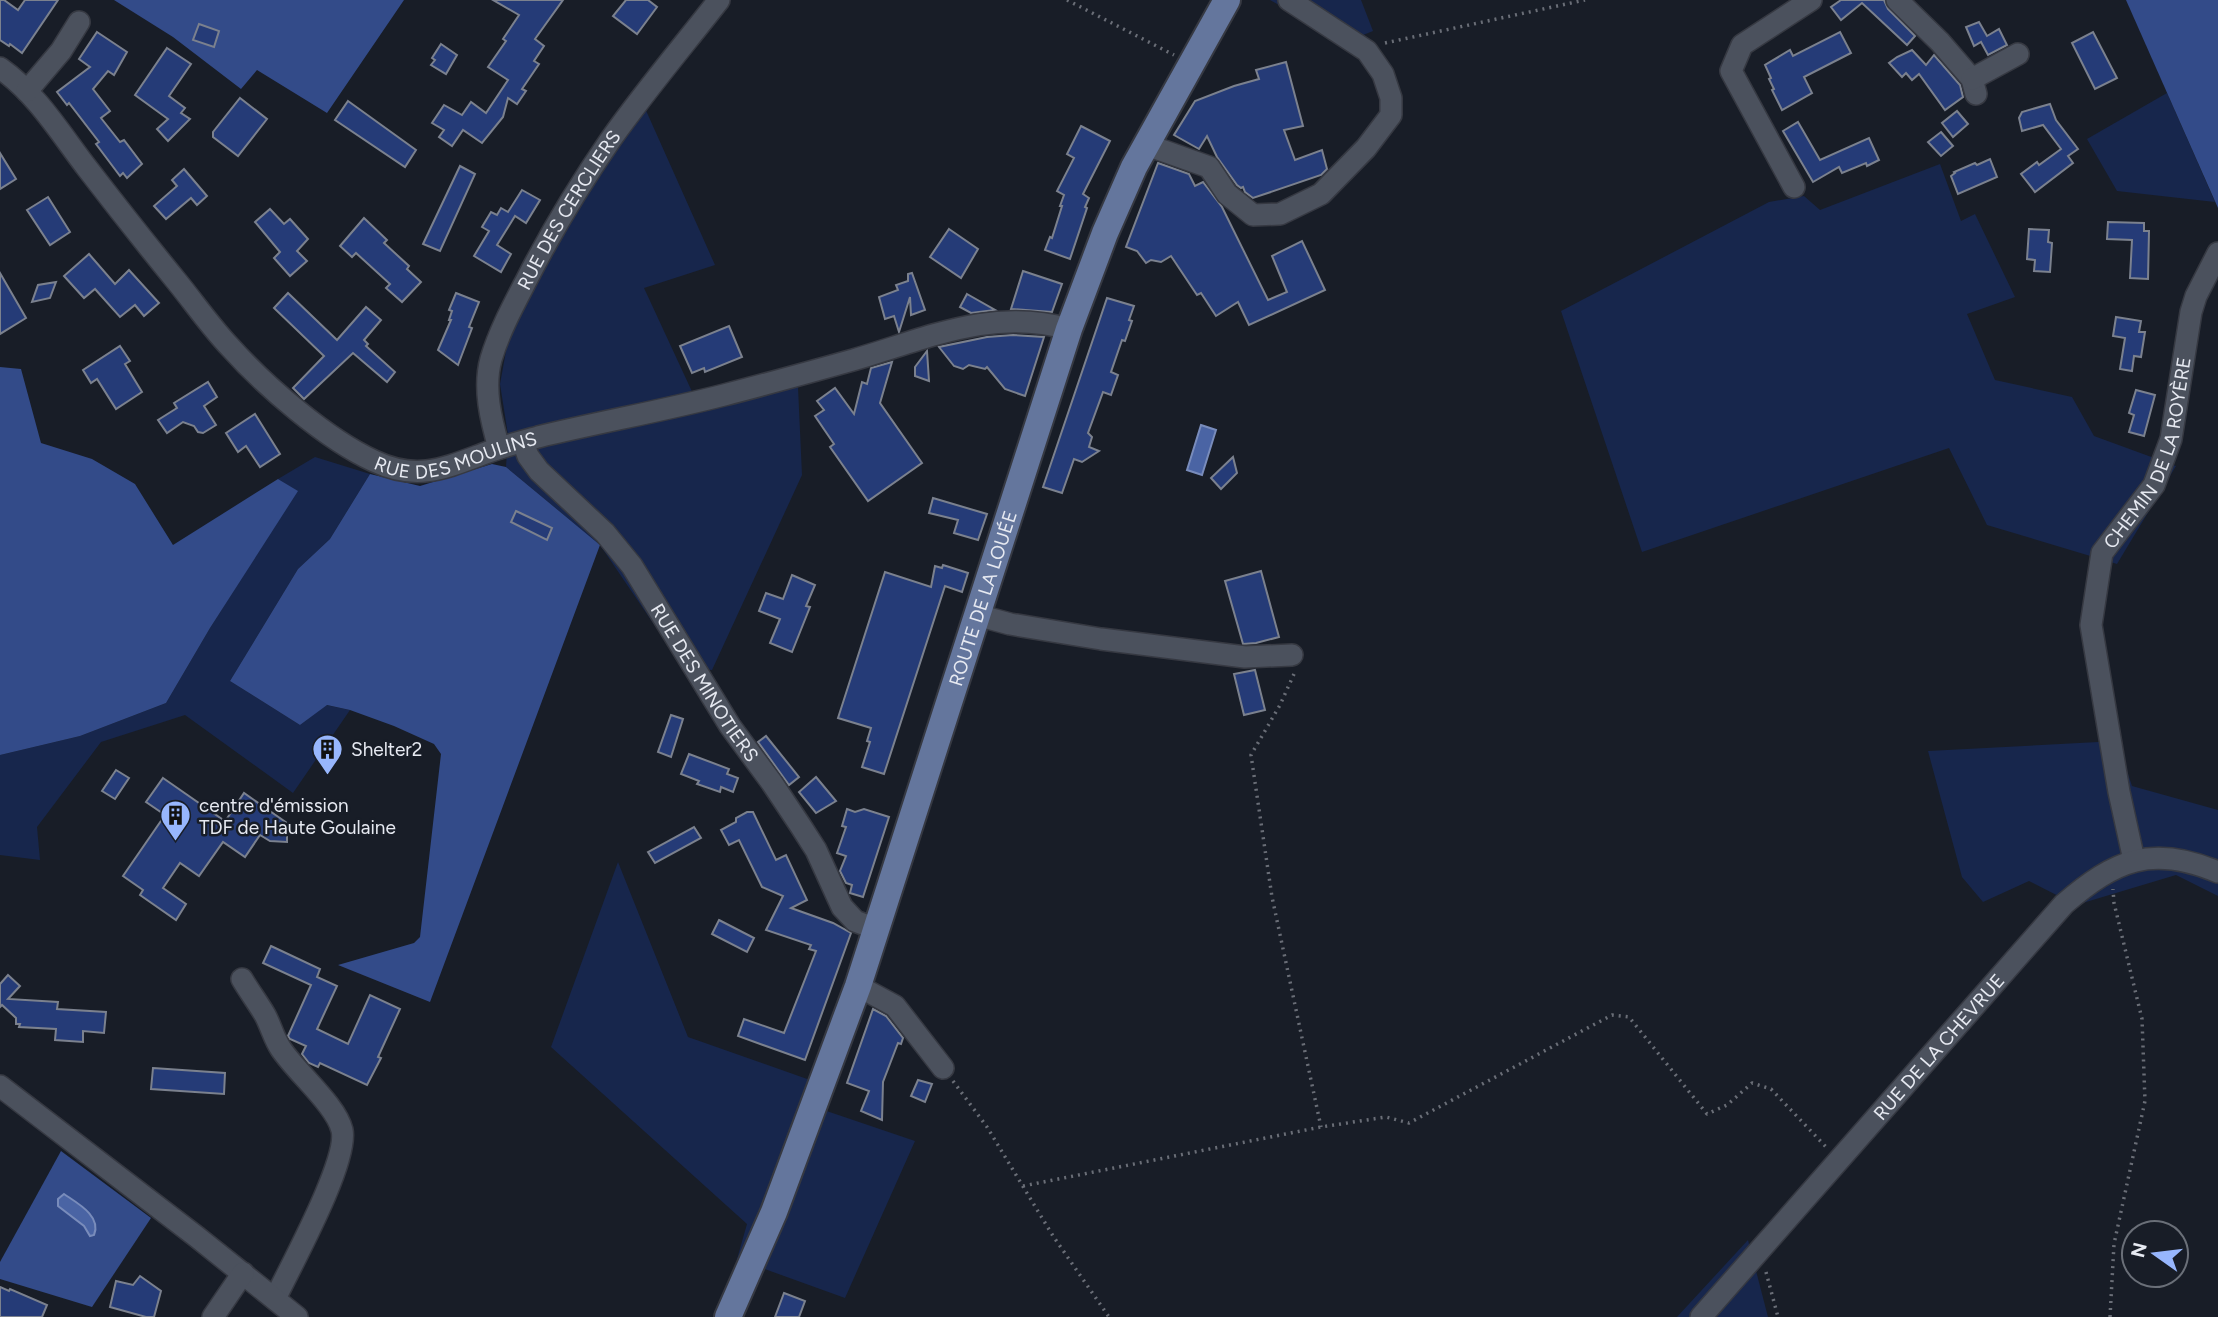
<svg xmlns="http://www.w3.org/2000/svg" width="2218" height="1317" viewBox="0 0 2218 1317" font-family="Figtree,sans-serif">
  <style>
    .green { fill: #17264c }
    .forest { fill: #334b89 }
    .water { fill: #4a64a4; stroke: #798cbb; stroke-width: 2 }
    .building { fill: #253b77; stroke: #7b818e; stroke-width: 2 }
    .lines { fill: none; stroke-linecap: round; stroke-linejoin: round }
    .minor-casing { stroke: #363942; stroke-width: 24 }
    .major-casing { stroke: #363942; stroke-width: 30 }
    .path { stroke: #6a6e77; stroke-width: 3.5; stroke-dasharray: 2 5; stroke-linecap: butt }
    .minor { stroke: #4b515d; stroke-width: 21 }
    .major { stroke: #64769d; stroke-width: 26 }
    .labels { text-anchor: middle; stroke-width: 5; stroke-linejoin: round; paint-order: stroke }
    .street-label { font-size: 19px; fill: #e6e9f1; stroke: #181d27 }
    .poi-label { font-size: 19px; fill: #e6e9f1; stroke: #181d27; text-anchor: start }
  </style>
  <rect width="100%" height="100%" fill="#181d27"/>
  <g class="green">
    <polygon points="1270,0 1361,0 1373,31 1346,42"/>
    <polygon points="2167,93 2215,202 2117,191 2087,139"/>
    <polygon points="644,106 715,265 644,288 701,411 798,387 802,475 712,670 683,667 600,545 506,467 508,435 500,384 510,329 552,242"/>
    <polygon points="1940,164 1961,221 1975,214 2015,297 1967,314 1995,380 2072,397 2094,436 2176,466 2117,564 1987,525 1949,448 1642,552 1561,311 1769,202 1804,196 1820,210"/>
    <polygon points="315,457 370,474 330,539 298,569 230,681 300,725 326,705 350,710 293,793 185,715 101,742 37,827 40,860 0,855 0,755 80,736 166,703 210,628 297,491 278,479"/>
    <polygon points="2117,741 2132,786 2218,810 2218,896 2176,875 2076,905 2029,881 1983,902 1962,877 1928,751"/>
    <polygon points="618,862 688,1037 810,1080 803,1103 915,1141 845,1298 737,1259 747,1224 551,1047"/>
    <polygon points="1748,1240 1768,1317 1677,1317"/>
  </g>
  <g class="forest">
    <polygon points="114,0 404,0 327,113 257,70 241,89 173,37"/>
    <polygon points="2126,0 2218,0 2218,208"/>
    <polygon points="0,367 21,369 41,443 92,459 135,484 173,545 278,479 298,491 210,628 166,703 80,736 0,755"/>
    <polygon points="492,464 506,467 600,545 430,1002 338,965 414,943 420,937 441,754 434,744 394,726 350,710 327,705 300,725 230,681 298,569 330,539 370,474 420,486"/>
    <polygon points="61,1151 151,1218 92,1307 0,1279 0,1262"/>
  </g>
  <g class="water">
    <polygon points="1201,425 1216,430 1202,475 1187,470"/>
    <path d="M64,1194C77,1203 102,1216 94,1235L90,1236L84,1226L58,1206V1199Z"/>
  </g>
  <g class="building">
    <polygon points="0,0 4,0 18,10 25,0 58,0 22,53 10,44 9,46 0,40"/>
    <polygon points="493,0 563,0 535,39 544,46 534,61 539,64 522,89 526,91 517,104 508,98 503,117 482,143 463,130 452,146 439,137 444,130 432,123 444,105 462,115 471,102 486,113 508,80 488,67 506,41 503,39 519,15"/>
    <polygon points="626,0 648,0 657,7 637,34 613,16"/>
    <polygon points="1841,0 1884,0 1888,9 1915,36 1907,45 1862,3 1841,20 1831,7"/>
    <polygon points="1979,22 1987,36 1999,29 2007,45 1988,55 1981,42 1974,46 1966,27"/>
    <polygon points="199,24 219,31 214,47 193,40"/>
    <polygon points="97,32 127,52 114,75 108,71 93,89 110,111 101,118 120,142 124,140 142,164 127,178 123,173 120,176 96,144 99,142 69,103 67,105 57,92 90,67 79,59"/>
    <polygon points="1840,32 1851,53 1804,77 1812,93 1782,110 1772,90 1774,89 1769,79 1771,78 1765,65 1790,50 1793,56"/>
    <polygon points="2093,32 2117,78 2095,89 2072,43"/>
    <polygon points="441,44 457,55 446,74 431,65 435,60 432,58"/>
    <polygon points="167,48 191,64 169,96 185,108 181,113 190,119 168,141 157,129 168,119 135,95"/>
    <polygon points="1912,50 1926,65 1934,55 1960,85 1963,97 1945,110 1919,74 1912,80 1906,73 1902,77 1889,63 1897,57"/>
    <polygon points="1286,62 1303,126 1284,130 1295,160 1322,150 1327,169 1321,175 1253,198 1245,192 1243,187 1241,188 1237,185 1217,157 1207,136 1199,149 1174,135 1195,101 1234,86 1259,79 1256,70"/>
    <polygon points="240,98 267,119 238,156 213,137 213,132"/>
    <polygon points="348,101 416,150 405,167 335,120"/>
    <polygon points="2050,104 2056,120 2078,149 2068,156 2073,163 2035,192 2021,174 2037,162 2039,165 2061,149 2043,125 2022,131 2019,118 2022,112"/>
    <polygon points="1957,111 1968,124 1953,137 1942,123"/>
    <polygon points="1798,122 1820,160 1869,138 1879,160 1867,166 1866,163 1842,173 1839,167 1813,182 1783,131"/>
    <polygon points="1081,126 1110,141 1083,194 1089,198 1085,207 1087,208 1070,259 1045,250 1050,237 1052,238 1062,206 1060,206 1064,195 1057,191 1074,158 1067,154"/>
    <polygon points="1941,132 1953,146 1941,156 1928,142"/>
    <polygon points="0,153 16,179 0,189"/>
    <polygon points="1990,159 1997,177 1958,194 1951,176 1955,173 1954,172 1975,163 1977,165"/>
    <polygon points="1158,163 1189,174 1195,186 1203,182 1222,207 1268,300 1287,292 1272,256 1302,241 1325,290 1249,325 1238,302 1216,316 1201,293 1197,295 1171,256 1161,262 1151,260 1146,263 1137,251 1126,247"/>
    <polygon points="460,166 475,174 440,251 423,244"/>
    <polygon points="184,169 207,196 197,205 191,198 166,219 154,206 177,186 172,180"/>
    <polygon points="522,190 540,200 526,223 515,216 497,245 511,254 501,272 474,256 489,231 482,227 491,212 497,215 501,208 508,212"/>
    <polygon points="48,197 70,232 50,245 27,210"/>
    <polygon points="270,209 284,224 290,219 308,239 297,251 307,261 290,276 274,258 280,252 255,222"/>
    <polygon points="364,218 387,240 384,243 409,266 407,269 421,282 402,302 386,288 390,284 356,253 352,257 340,246"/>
    <polygon points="2108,222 2144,223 2144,231 2149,231 2148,279 2130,278 2132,240 2107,239"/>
    <polygon points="949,229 978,249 961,278 930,257"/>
    <polygon points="2029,229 2049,230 2048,242 2052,243 2050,272 2034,271 2035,260 2027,259"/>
    <polygon points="89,254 115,284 129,270 159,303 144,316 135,305 120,317 95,289 84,298 64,276"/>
    <polygon points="1023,271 1062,284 1052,312 1011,309"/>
    <polygon points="0,273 26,318 0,334"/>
    <polygon points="912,273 925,310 911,315 910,297 899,332 894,316 885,319 879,297 898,290 896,285 908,281 908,274"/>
    <polygon points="56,282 50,298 32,302 38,285"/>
    <polygon points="288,293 337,340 366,307 381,320 364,340 368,344 366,346 395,372 387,382 353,353 304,399 293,388 324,356 274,308"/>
    <polygon points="456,293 479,302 469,327 472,328 458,365 438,350 451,320 449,320 452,311 449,310"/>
    <polygon points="967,294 995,310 971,313 960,307"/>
    <polygon points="1107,298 1134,306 1129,320 1132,321 1125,341 1122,340 1111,372 1118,375 1111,395 1103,392 1088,433 1092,437 1089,447 1099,451 1082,462 1074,459 1062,493 1043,487"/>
    <polygon points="2116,317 2141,321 2139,332 2145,332 2141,357 2134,356 2132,371 2120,369 2125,338 2113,336"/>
    <polygon points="729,326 742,357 705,372 704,368 692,373 680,346"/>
    <polygon points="1013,335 1044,337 1025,396 1005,389 987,367 985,369 969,365 963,369 954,366 939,347 987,337"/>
    <polygon points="120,346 130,361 125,364 142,392 116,409 97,379 91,383 83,370"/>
    <polygon points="927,351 929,381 915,376 915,367"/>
    <polygon points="892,362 880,403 922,463 868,501 830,447 834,444 815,416 824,410 817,401 835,388 854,414 862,382 867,384 871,368"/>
    <polygon points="208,382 217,397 204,406 216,425 203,433 198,432 194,426 183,422 167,433 158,420 177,408 174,403"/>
    <polygon points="2136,390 2155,395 2144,436 2129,432 2134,415 2129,413"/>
    <polygon points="255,414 280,454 260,467 246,446 238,452 226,433"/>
    <polygon points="1233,457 1237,473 1221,489 1211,478"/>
    <polygon points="933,498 987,514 978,540 954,533 958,520 929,513"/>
    <polygon points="516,511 552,528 547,540 511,522"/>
    <polygon points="943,565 968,573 962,592 945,586 884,774 862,767 870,742 867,741 871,728 838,718 885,572 931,587 935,566 942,568"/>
    <polygon points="1261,571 1279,637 1256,643 1243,644 1225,581"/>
    <polygon points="792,575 815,585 806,606 810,607 792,652 770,643 780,619 759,611 766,593 783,599"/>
    <polygon points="1255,670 1265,710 1244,715 1234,674"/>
    <polygon points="671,715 683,719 671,757 658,752"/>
    <polygon points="766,736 799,777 789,785 758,742"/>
    <polygon points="689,754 729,769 727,774 738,778 733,792 721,787 720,792 697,784 699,781 681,774"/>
    <polygon points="116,770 129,778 115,799 102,791"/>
    <polygon points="816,777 836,801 816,813 799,792"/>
    <polygon points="163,778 222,819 226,820 244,793 287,823 287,842 270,841 260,835 245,857 223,842 199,876 180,863 163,888 186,904 176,920 140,895 143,890 123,876 165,815 146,802"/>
    <polygon points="847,809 855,812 864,809 889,817 863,897 850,893 852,885 846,883 840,871 846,856 837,853 846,827 842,826"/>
    <polygon points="747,812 753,812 776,860 786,855 807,900 791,908 833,923 851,933 805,1060 738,1036 744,1019 784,1033 816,951 809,949 811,945 766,930 783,896 762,887 739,840 729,845 721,830 736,822 736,818"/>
    <polygon points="694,827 701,838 655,863 648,852"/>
    <polygon points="719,920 754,938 747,952 712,934"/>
    <polygon points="271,946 320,969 317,977 337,986 317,1029 348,1044 370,995 400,1009 378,1057 381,1058 367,1085 320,1063 318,1067 309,1063 302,1054 306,1046 290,1039 288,1036 311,985 263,963"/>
    <polygon points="8,975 20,986 8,999 58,1002 57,1009 106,1012 104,1033 83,1031 83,1042 55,1040 56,1029 19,1027 20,1024 16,1024 16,1018 2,1005 0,1007 0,984"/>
    <polygon points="873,1009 886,1016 903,1038 901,1044 898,1043 883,1082 882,1120 861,1111 869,1091 847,1083"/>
    <polygon points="153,1068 225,1073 224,1094 151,1089"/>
    <polygon points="918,1080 932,1084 925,1102 911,1096"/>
    <polygon points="140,1276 161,1291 154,1317 146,1317 110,1307 116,1281 133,1285"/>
    <polygon points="0,1287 9,1291 10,1289 47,1305 42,1317 0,1317"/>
    <polygon points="784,1293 805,1301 799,1317 775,1317"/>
  </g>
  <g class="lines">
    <defs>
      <g id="minor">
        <polyline points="1897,0 1940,42 1972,79 1976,94"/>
        <path id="s1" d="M0,68C37,94 60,133 87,168C117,207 147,245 178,283C195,304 211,327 230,347C265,386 326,439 374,461C416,481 443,469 483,454C501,447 520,442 538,437C600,422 662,411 724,395C767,384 810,372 853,360C926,339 991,307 1069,329"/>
        <polyline points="1972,79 2018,54"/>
        <polyline points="27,91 61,51 79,22"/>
        <polyline points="1147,145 1209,167 1227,194 1253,215 1280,214 1321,194 1366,148 1391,115 1391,98 1383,74 1367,51 1289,0"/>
        <polyline points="1794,187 1731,71 1742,45 1811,0"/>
        <path id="s2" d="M523,442L528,456L539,471L605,533L632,566L730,726L772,783L800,825L816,850L842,907L855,921L876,929"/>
        <path id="s3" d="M499,448C491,420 483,388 491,359C499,332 513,306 526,281C551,232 580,184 611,139C645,91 683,46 719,0"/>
        <polyline points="977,615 1010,624 1101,639 1245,657 1292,655"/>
        <path id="s4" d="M2134,860L2119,792L2091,625L2102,553L2154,485L2171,439L2191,312L2196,296L2218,253"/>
        <path d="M242,979C249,991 258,1003 265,1015C271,1026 274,1039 281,1049C297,1073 336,1105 342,1130C349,1161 290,1267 275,1299"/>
        <polyline points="858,986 895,1006 943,1068"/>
        <polyline points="0,1086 197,1237 297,1317"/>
        <polyline points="213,1317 243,1273"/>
        <path id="s5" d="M1701,1317L2064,904C2115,860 2152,844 2218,872"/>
      </g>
      <g id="major">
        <path id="s6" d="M728,1317L774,1212L858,986L1069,329L1105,233L1134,167L1227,0"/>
      </g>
    </defs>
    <use href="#minor" class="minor-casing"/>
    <use href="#major" class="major-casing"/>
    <g class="path">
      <polyline points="1067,0 1174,55"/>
      <polyline points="1385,43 1585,0"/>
      <polyline points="1294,674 1280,705 1251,755 1272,897 1321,1127"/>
      <polyline points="953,1081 987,1127 1053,1236 1109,1317"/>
      <polyline points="1023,1186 1321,1127 1386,1117 1409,1123 1612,1015 1629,1017 1707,1114 1727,1105 1752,1083 1771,1089 1827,1148"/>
      <polyline points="1766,1272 1778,1317"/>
      <polyline points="2110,1317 2114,1244 2145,1101 2142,1019 2114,903 2113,889"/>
    </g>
    <use href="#minor" class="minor"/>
    <use href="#major" class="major"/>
  </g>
  <defs>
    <symbol id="building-pin" viewBox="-11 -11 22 30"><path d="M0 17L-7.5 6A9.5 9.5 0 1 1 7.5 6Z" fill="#97b6fd" stroke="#181d27"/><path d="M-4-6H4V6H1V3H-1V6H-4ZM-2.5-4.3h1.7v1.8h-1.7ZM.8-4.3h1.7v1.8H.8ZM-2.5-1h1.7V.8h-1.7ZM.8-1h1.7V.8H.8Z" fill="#111"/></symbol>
  </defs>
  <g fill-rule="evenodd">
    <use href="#building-pin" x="310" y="732" width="35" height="47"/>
    <use href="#building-pin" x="158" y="798" width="35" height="47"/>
  </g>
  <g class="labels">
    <g class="street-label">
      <text dy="7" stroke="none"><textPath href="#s3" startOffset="259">RUE DES CERCLIERS</textPath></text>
      <text dy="7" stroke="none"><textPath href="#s1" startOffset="632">RUE DES MOULINS</textPath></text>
      <text dy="7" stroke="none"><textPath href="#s4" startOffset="425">CHEMIN DE LA ROYÈRE</textPath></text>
      <text dy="7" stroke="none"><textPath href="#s6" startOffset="763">ROUTE DE LA LOUÉE</textPath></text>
      <text dy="7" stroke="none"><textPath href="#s2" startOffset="304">RUE DES MINOTIERS</textPath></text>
      <text dy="7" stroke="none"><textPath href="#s5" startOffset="360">RUE DE LA CHEVRUE</textPath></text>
    </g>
    <g class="poi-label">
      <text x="351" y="756">Shelter2</text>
      <text x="199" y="812">centre d'émission<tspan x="199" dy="22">TDF de Haute Goulaine</tspan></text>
    </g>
  </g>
  <g transform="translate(2155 1254) rotate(284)"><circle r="33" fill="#181d27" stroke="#6a6f78" stroke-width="2"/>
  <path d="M0-5L12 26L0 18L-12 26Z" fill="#97b6fd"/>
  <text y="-10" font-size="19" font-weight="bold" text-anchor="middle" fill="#e6e9f1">N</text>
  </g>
</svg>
